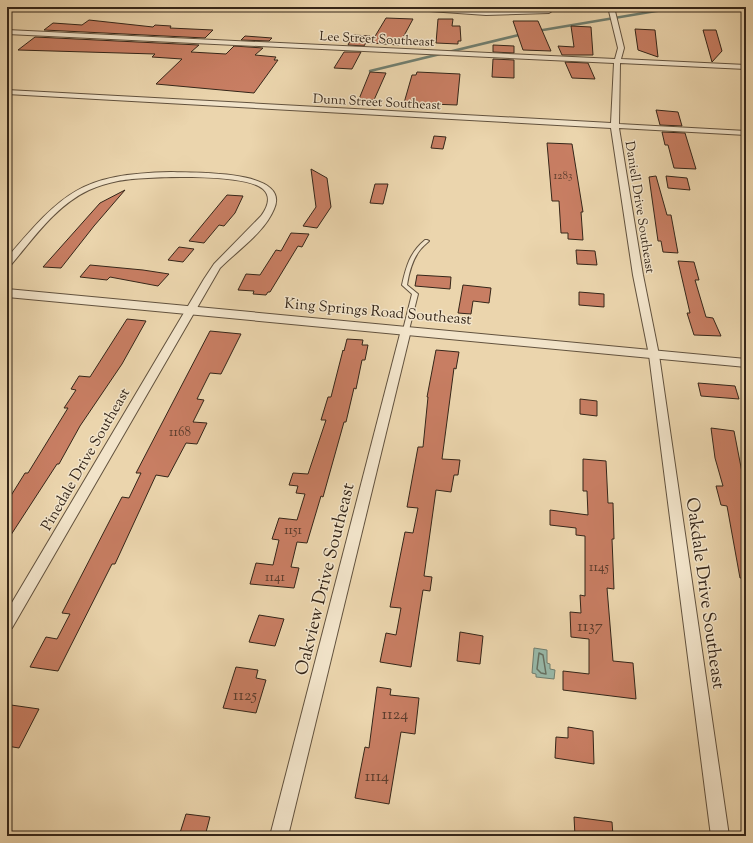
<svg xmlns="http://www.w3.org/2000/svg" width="753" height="843" viewBox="0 0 753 843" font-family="'Sorts Mill Goudy',serif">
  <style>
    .water { fill: #98b9a9; stroke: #707e6f }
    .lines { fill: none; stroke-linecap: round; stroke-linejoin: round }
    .shore { stroke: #667061; stroke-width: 1.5 }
    .stream { stroke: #707e6f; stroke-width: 2.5 }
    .building { fill: #c87e63; stroke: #352619 }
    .service-casing { stroke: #62523e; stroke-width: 2 }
    .minor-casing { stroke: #62523e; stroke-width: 2 }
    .tertiary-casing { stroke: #62523e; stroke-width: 2 }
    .service { fill: #f2e4ca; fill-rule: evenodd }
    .minor { fill: #f2e4ca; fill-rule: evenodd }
    .tertiary { fill: #f2e4ca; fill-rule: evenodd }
    .labels { text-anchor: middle; stroke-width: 3; stroke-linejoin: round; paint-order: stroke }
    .far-number-label { font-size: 11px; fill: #5a3c2c }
    .far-street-label { font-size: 13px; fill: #352619; stroke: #f2e4ca }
    .number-label { font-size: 13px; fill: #5a3c2c }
    .street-label { font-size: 15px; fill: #352619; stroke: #f2e4ca }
    .near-number-label { font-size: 16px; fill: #5a3c2c }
    .near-street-label { font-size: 18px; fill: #352619; stroke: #f2e4ca }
  </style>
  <rect width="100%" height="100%" fill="#ebd5ad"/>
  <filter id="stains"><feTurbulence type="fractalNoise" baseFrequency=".005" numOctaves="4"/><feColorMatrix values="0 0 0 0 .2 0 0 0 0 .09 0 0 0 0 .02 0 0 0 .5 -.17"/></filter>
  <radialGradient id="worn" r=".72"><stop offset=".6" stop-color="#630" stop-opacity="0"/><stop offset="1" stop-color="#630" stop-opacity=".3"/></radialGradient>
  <polygon class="water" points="534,648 547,650 547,663 550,664 550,669 555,670 554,679 536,677 536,674 532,673"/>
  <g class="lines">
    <polygon class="shore" points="539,653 543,655 546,674 541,673 537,669"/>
    <g class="stream">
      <polyline points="537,31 656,11 695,7"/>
      <polyline points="370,71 523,34"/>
    </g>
  </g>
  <g class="building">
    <polygon points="386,18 413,19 399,45 371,43"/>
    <polygon points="438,19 453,19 452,26 460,26 461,41 458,41 458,44 436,43"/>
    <polygon points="89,20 153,27 155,25 171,26 170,28 213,30 205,38 44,30 53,23 82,25"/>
    <polygon points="513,21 538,21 551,51 523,50"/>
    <polygon points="571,26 591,27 593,55 562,55 558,46 574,47"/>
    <polygon points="635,29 655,30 658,57 638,50"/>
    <polygon points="703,30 716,30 722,51 712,62"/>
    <polygon points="353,35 370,36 364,46 348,45"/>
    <polygon points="245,36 272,38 269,41 241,40"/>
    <polygon points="35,37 199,45 191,52 226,54 234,46 263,48 255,55 276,57 274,60 278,60 254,93 156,84 182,59 152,57 155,54 18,50"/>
    <polygon points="493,45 514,46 514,53 493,52"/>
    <polygon points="344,52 361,52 352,69 334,68"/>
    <polygon points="493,59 514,60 514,78 492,77"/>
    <polygon points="565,62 588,63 595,79 572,78"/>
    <polygon points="370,72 386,73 374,100 359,99"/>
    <polygon points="417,72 460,74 457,105 404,103 412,75 416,75"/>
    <polygon points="656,110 678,112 682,126 660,125"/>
    <polygon points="662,132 685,133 696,169 674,168 668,145 665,145"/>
    <polygon points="434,136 446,137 443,149 431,148"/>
    <polygon points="547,143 572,144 583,212 581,212 583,240 568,239 568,233 561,233 559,201 552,201"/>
    <polygon points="311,169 327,178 331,207 317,228 303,226 316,207"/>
    <polygon points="656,176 667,215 671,215 678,253 663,252 661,241 658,241 649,177"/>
    <polygon points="666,176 687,178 690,190 668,188"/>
    <polygon points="375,184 388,184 383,204 370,203"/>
    <polygon points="125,190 94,226 61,268 43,267 100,203"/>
    <polygon points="227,195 243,196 235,213 224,226 219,225 204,243 189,241"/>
    <polygon points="291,233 309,234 302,247 298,246 270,292 268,292 266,295 253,294 254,291 238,290 246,274 260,275 276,250 281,251"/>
    <polygon points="179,247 194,249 183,262 168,260"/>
    <polygon points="576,250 595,251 597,265 577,264"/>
    <polygon points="678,261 694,262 699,280 695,280 706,317 713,318 721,336 694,335 687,313 690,313"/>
    <polygon points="90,265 143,270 169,274 158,286 110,277 107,280 80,277"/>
    <polygon points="417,275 451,277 450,289 415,286"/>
    <polygon points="463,285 491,288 489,303 473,301 471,314 458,313"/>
    <polygon points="579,292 604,294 604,307 579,305"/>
    <polygon points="127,319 146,321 122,364 80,426 59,464 57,464 7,541 7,502 25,473 28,473 68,408 64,408 76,390 71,389 79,376 90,377"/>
    <polygon points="210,331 241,334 221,374 210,373 197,399 204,400 193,422 207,423 197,444 186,443 168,477 156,475 115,564 112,564 58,671 30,667 46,637 57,639 70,614 62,613 122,497 129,498 141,473 136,473"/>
    <polygon points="347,339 363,340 362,345 368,345 365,360 362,360 356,389 354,388 346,422 344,422 323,497 321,496 307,543 297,542 291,567 299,568 294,588 250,584 256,563 273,565 279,540 272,539 279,518 297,520 305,494 296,493 298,486 289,485 293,473 308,474 326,420 321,420 328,397 331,397 343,350 344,351"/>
    <polygon points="436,350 459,352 456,369 454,368 442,459 460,460 458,475 454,475 451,492 436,490 424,576 432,577 430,591 423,590 411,667 380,662 386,633 396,635 401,608 390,607 405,532 413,533 418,508 407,507 418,447 423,447 428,397 427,397"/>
    <polygon points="698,383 735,386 739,399 701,396"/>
    <polygon points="580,399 597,401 597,416 580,414"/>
    <polygon points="711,428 734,431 746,493 746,578 740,578 727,506 721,505 716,486 723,486 715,458"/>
    <polygon points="583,459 606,461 608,503 613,503 614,539 612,539 614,589 607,588 613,661 633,663 636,699 563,690 563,671 589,674 589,639 571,637 570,612 581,613 580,595 585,596 585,536 576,535 576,528 550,525 550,510 588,515 587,491 583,491"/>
    <polygon points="259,615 284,619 275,646 249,642"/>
    <polygon points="460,632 483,636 480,664 457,661"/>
    <polygon points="236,667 258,670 256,678 266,680 256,713 223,708"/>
    <polygon points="377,687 391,689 390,695 419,698 415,734 401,732 389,804 355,798 365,747 369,748"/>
    <polygon points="11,705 39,709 19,748 7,746 7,712"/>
    <polygon points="568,727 593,731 594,764 555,758 556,737 568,738"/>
    <polygon points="186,814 210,817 205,836 179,836"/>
    <polygon points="574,817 612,822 613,836 575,836"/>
  </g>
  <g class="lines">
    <defs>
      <path id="service" d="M425,240H427L429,241C426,244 422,247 420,250C412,260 409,273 407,285L418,294L409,330L406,332L403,330L412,294L402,285C406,267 410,252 425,240Z"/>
      <g id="minor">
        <polygon points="398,7 486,11 549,9 552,11 549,13 486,15 401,9"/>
        <polygon points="608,7 614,7 624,48 621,59 746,65 746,69 620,63 619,124 746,131 746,135 619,128 643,275 659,355 729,836 711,836 649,355 633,275 611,128 7,94 7,90 611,123 614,63 7,34 7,30 615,59 618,48"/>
        <path d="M171,172C191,173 292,169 274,209C264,233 238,250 220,268L216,275L12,628L7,630V611L204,279L214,264L261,216C267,208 272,197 263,189C246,173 142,176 118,181C108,183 98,186 89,190C55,206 33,239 10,266L7,267V258C63,192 81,174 171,172Z"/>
        <polygon points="406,327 411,330 288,836 270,836 401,330"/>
      </g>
      <polygon id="tertiary" points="7,289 746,359 746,367 7,297"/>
    </defs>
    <use href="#service" class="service-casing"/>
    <use href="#minor" class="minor-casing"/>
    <use href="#tertiary" class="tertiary-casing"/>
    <use href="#service" class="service"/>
    <use href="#minor" class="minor"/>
    <use href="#tertiary" class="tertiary"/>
  </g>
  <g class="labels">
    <g class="far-number-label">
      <text x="563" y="179">1283</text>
    </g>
    <g class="far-street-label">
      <text transform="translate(377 38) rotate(3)" y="5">Lee Street Southeast</text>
      <text transform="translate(377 101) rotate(3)" y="5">Dunn Street Southeast</text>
      <text transform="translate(641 207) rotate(81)" y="5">Daniell Drive Southeast</text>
    </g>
    <g class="number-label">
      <text x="180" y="436">1168</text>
      <text x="293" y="534">1151</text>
      <text x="599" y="571">1145</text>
      <text x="275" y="581">1141</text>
    </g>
    <g class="street-label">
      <text transform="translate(378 311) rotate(5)" y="5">King Springs Road Southeast</text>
      <text transform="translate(85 459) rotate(-60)" y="5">Pinedale Drive Southeast</text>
    </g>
    <g class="near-number-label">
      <text x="590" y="631">1137</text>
      <text x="245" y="700">1125</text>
      <text x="395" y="719">1124</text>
      <text x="377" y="781">1114</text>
    </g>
    <g class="near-street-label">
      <text transform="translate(324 579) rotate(-76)" y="6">Oakview Drive Southeast</text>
      <text transform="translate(706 593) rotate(82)" y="6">Oakdale Drive Southeast</text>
    </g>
  </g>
  <rect width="753" height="843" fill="none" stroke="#ebd5ad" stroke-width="24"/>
  <rect x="8" y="8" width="737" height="827" fill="none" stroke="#352619" stroke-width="2"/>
  <rect x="12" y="12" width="729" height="819" fill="none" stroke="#352619"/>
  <rect width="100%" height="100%" filter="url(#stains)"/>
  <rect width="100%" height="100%" fill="url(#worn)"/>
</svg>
